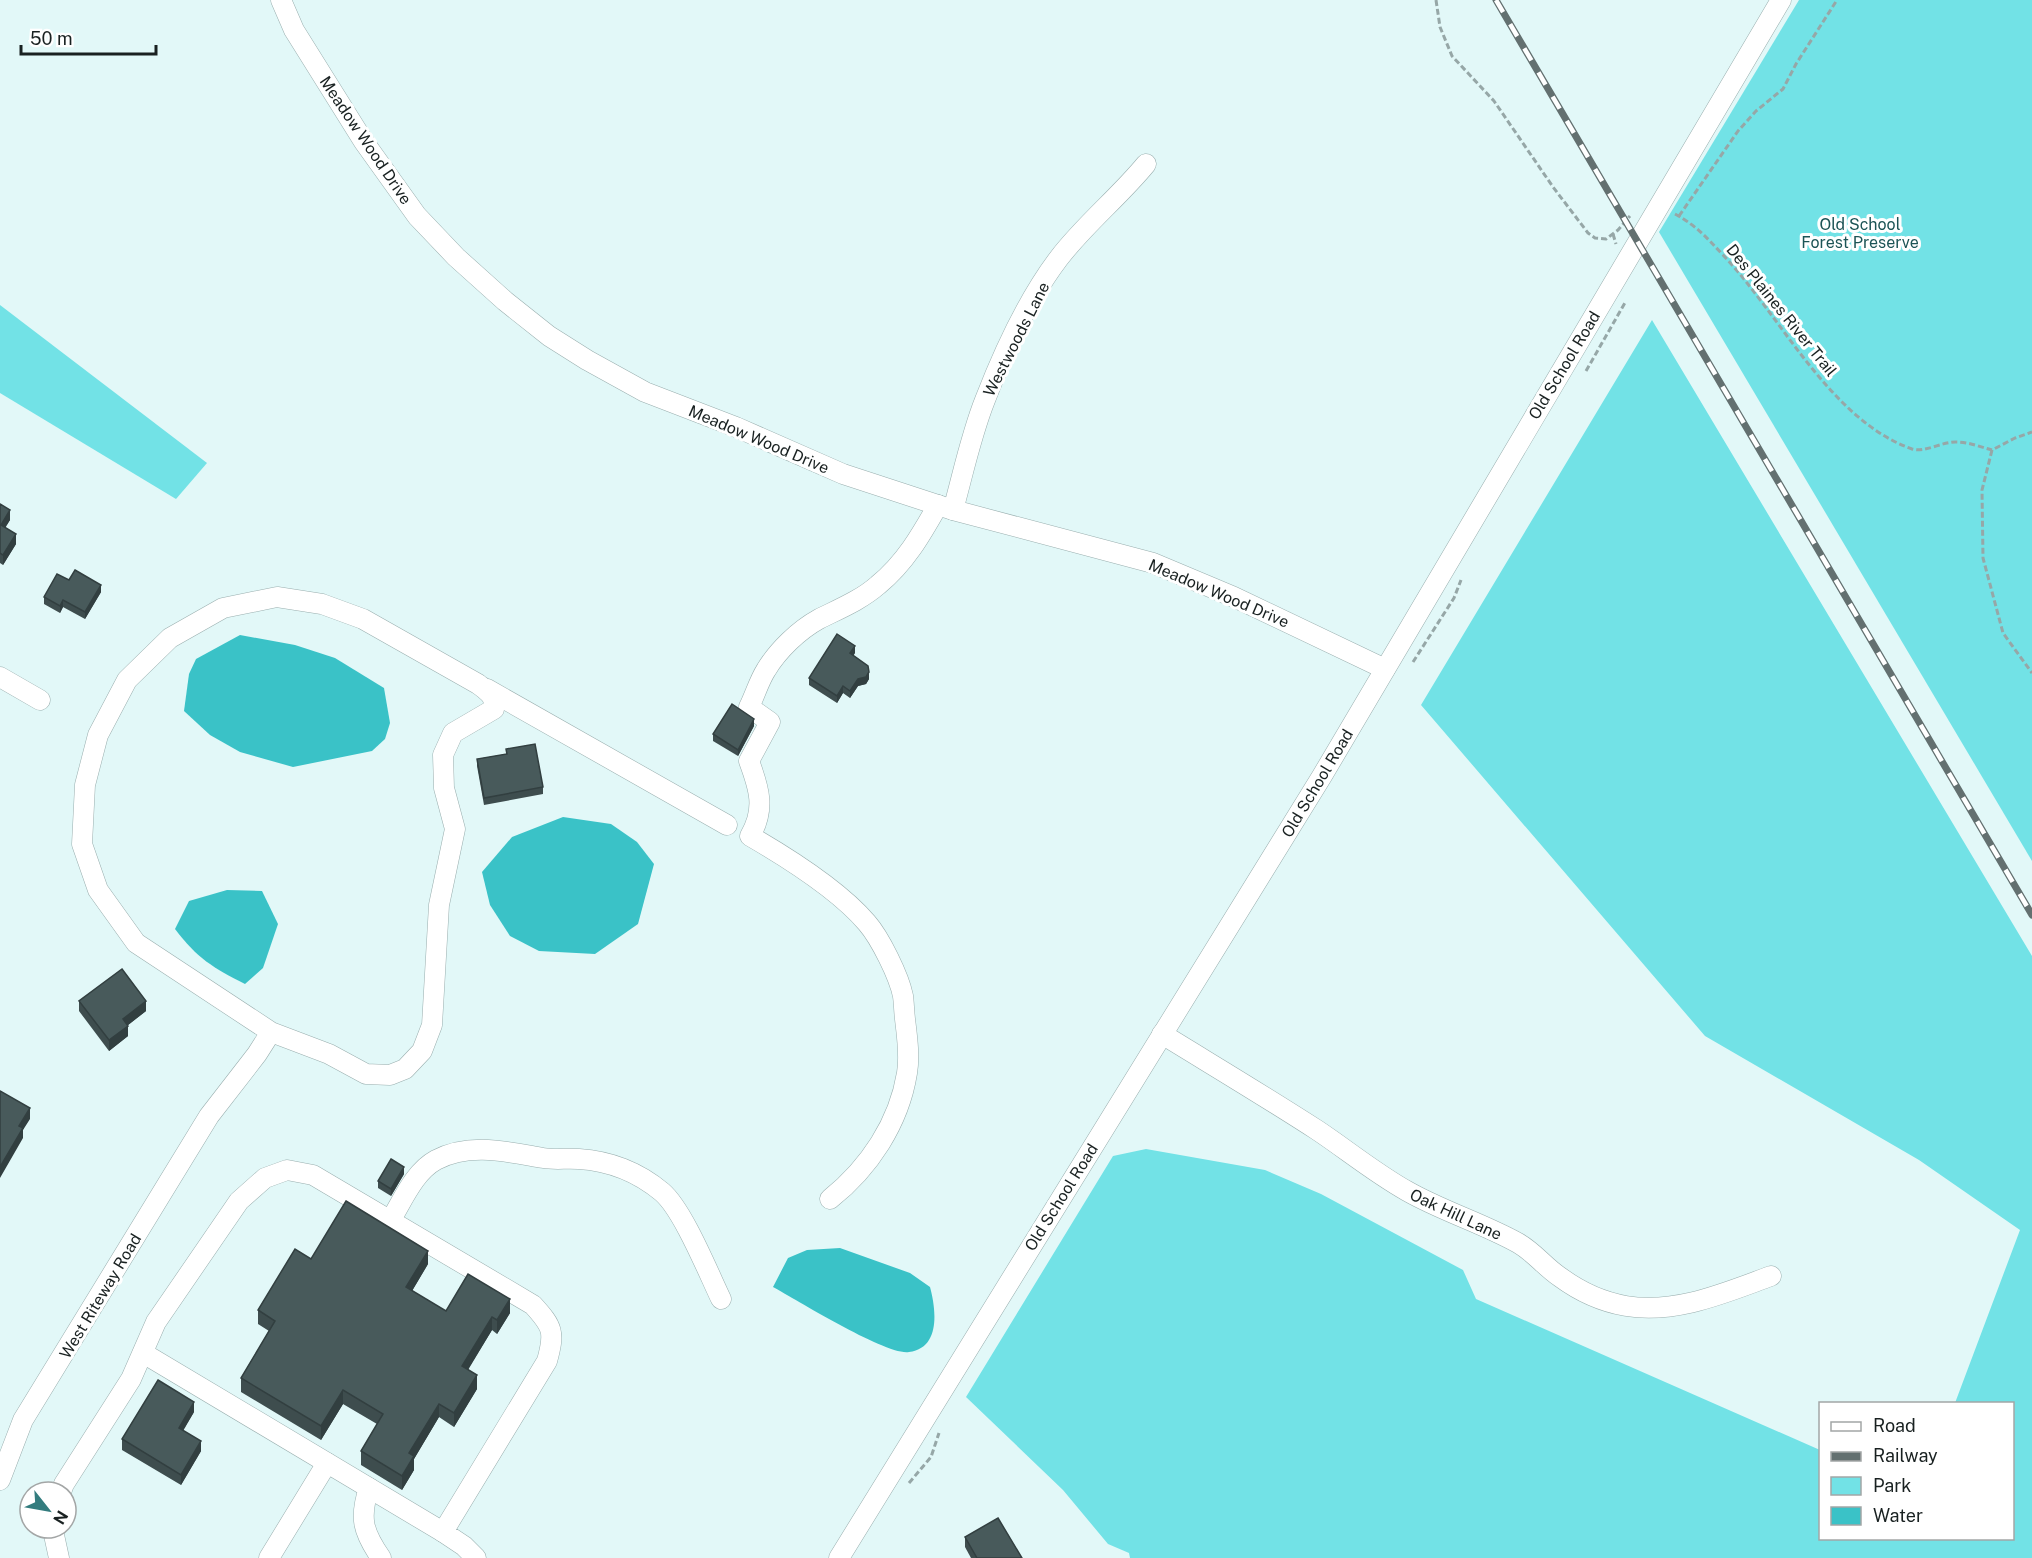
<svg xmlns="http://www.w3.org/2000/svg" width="2032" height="1558" viewBox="0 0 2032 1558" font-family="'Public Sans',sans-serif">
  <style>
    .green { fill: #72e2e6 }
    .water { fill: #3ac2c7 }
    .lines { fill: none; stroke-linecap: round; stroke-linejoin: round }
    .minor-casing { stroke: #99aeae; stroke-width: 21 }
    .path { stroke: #96a7a7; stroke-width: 3; stroke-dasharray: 6 3; stroke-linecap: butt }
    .minor { stroke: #fff; stroke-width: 20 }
    .rail-casing { stroke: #637070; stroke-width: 7 }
    .rail { stroke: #fff; stroke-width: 4.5; stroke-dasharray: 14; stroke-linecap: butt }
    .wall { fill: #3e4d4e }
    .shaded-wall { fill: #323f40 }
    .building { fill: #485a5b; stroke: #323f40; stroke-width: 1.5 }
    .labels { text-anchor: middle; stroke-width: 6; stroke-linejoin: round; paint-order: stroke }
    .street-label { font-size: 16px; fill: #192121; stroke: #fff }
    .park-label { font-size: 16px; fill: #1c5456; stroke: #fff }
  </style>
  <rect width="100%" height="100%" fill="#e2f8f8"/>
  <g class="green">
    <polygon points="1799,0 2032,0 2032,861 1659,232"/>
    <polygon points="0,305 207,463 176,499 0,393"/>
    <polygon points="1652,320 2032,956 2032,1558 1130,1558 1129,1553 1108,1544 1063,1490 966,1397 1113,1156 1146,1149 1265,1170 1321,1194 1463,1270 1476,1299 1820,1450 1820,1538 2012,1538 2012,1404 1955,1403 2020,1230 1919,1160 1705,1036 1421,705"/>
  </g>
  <g class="water">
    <polygon points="240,635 295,645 335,658 384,688 390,723 385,739 372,751 293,767 240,752 210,735 184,711 189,674 196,659"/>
    <polygon points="563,817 611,824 637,842 654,864 638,924 595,954 539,951 510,936 490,905 482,872 512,837"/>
    <path d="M227,890L262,891L278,924L263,968L245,984C213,968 197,958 175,929L189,901Z"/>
    <path d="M840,1248L910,1273L930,1287C936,1309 941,1348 909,1352C887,1356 797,1300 773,1287L788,1258L807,1250Z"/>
  </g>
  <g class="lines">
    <defs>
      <g id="minor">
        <polyline points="281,0 294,30 364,142 417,216 456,257 505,301 549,336 587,360 645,392 736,427 843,474 953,510 1153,563 1234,597 1385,669"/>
        <path d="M953,510C963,474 971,435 985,400C1004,351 1027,300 1059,258C1085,224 1119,197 1146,164"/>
        <polyline points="0,677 40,700"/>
        <polyline points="487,689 727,825"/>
        <path d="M1162,1034C1214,1066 1266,1097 1317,1130C1347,1150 1375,1173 1407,1191C1442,1211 1482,1223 1518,1243C1534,1252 1545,1267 1560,1277C1579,1291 1603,1302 1626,1306C1677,1314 1724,1293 1771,1276"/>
        <path d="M830,1199C869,1168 899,1123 907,1073C910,1056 907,1036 905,1019C904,1011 904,1003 903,996C899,976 880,938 867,923C839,890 788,858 750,836C766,809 759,788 749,761L770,722L749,707C755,695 759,681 766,670C778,650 799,630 819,619C839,609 861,600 878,585C905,563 921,535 938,505"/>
        <path d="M390,1221C403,1200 414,1172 436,1160C470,1142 508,1152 543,1158C555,1160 567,1158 579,1159C610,1161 638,1172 662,1192C683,1210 708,1272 721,1299"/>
        <polyline points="143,1353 443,1532"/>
        <path d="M0,1480L23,1420L209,1116L257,1054L271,1032L329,1054L366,1074L390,1075L405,1069L422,1051L432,1025L439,905L455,829L444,788L443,755L453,733L494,709C496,696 487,691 478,684L363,619L322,604L277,597L223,608L170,638L127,680L98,735L85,785L82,844L98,890L136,943L271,1032"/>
        <path d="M369,1488C359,1518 363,1532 381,1558"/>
        <path d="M61,1492L64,1484L131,1379L156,1322L239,1201L265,1178L287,1170L313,1175L533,1305C553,1327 555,1332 547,1361L443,1532L464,1546L476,1558"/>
        <polyline points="55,1528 54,1535 59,1558"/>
        <polyline points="269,1558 327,1463"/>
        <polyline points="839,1558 1322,776 1781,0"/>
      </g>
    </defs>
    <use href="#minor" class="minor-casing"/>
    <g class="path">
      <polyline points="1436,0 1440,27 1452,56 1494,101 1553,187 1588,233 1595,238 1606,239 1618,230 1630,216"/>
      <path d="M1675,214C1697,226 1707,238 1723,255C1781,316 1830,420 1912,449C1925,453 1943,441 1957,442C1968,442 1981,447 1992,450L2015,438L2032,432"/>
      <polyline points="1679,216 1738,131 1756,111 1783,89 1796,64 1837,0"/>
      <polyline points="1613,234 1616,244"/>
      <polyline points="1586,371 1626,301"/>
      <polyline points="1992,450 1982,490 1983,558 2003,633 2032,673"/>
      <polyline points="1413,662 1454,598 1461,580"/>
      <polyline points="909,1483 931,1457 939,1433"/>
    </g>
    <use href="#minor" class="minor"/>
    <defs>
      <polyline id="rail" points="1496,0 2032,915"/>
    </defs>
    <use href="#rail" class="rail-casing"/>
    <use href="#rail" class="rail"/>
  </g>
  <g class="wall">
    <polygon points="0,504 10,520 5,527 16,544 3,565 0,563"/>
    <polygon points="69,580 101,592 85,619 63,607 60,613 44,604 44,597"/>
    <polygon points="855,653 853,656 869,679 866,684 858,686 850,698 843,693 837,703 809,685 809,678"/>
    <polygon points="754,726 738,756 713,741 713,734"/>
    <polygon points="506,749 543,787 543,794 484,805 477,766 477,759 506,754"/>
    <polygon points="79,1001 146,1011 128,1025 128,1036 109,1051 79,1011"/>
    <polygon points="404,1174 391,1196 378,1188 378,1181"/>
    <polygon points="428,1264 412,1291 446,1311 510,1313 497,1334 492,1330 468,1369 477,1389 454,1427 439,1417 414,1459 414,1470 402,1490 361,1465 361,1451 377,1424 343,1404 321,1440 241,1392 241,1378 269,1331 258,1324 258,1310"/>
    <polygon points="194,1412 183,1430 201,1451 181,1485 122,1450 122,1439"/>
    <polygon points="965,1537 1022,1558 971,1558 965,1547"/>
  </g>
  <g class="shaded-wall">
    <polygon points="10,510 10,520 1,535 1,525"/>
    <polygon points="16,534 16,544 3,565 3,555"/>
    <polygon points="101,585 101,592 85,619 85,612"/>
    <polygon points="63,600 63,607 60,613 60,606"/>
    <polygon points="855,646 855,653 850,660 850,653"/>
    <polygon points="869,672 869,679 866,684 858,686 850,698 850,691 858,679"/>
    <polygon points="843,686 843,693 837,703 837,696"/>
    <polygon points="754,719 754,726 738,756 738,750"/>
    <polygon points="146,1001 146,1011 123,1029 123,1019"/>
    <polygon points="128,1026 128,1036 109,1051 109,1040"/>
    <polygon points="30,1108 30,1119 23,1130 23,1138 0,1178 0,1167 19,1126"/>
    <polygon points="404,1167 404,1174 391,1196 391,1189"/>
    <polygon points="428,1251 428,1264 406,1301 406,1287"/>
    <polygon points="510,1299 510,1313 497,1334 497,1320"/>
    <polygon points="492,1317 492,1330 462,1380 462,1366"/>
    <polygon points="477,1375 477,1389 454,1427 454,1413"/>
    <polygon points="343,1390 343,1404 321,1440 321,1426"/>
    <polygon points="194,1402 194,1412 179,1438 179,1428"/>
    <polygon points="439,1404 439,1417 414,1459 414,1470 402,1490 402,1476 409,1453"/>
    <polygon points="201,1441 201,1451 181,1485 181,1475"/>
  </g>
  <g class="building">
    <polygon points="0,504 10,510 1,525 16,534 3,555 0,553"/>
    <polygon points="75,570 101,585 85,612 63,600 60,606 44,597 57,574 69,580"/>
    <polygon points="837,634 855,646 850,653 868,666 869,672 866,677 858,679 850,691 843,686 837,696 809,678"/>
    <polygon points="732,704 754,719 738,750 713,734"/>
    <polygon points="535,744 543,787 484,798 477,759 507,754 506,749"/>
    <polygon points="122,969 146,1001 123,1019 128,1026 109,1040 79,1001"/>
    <polygon points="0,1091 30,1108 19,1126 23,1128 0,1167"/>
    <polygon points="391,1159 404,1167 391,1189 378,1181"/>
    <polygon points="346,1201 428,1251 406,1287 446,1311 468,1274 510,1299 497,1320 492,1317 462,1366 477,1375 454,1413 439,1404 409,1453 414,1456 402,1476 361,1451 383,1414 343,1390 321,1426 241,1378 275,1321 258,1310 295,1249 311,1259"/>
    <polygon points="158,1380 194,1402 179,1428 201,1441 181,1475 122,1439"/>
    <polygon points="998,1518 1022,1558 977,1558 965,1537"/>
  </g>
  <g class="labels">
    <g class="street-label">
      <text transform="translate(366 140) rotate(56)" y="6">Meadow Wood Drive</text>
      <text transform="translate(1782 310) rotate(51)" y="6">Des Plaines River Trail</text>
      <text transform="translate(1016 339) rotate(-63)" y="6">Westwoods Lane</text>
      <text transform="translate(1564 365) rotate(-59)" y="6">Old School Road</text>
      <text transform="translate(759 439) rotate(23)" y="6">Meadow Wood Drive</text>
      <text transform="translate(1219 593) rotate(23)" y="6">Meadow Wood Drive</text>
      <text transform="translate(1317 783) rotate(-59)" y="6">Old School Road</text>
      <text transform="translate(1061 1197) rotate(-58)" y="6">Old School Road</text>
      <text transform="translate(1456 1214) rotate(25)" y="6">Oak Hill Lane</text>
      <text transform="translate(100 1296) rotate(-59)" y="6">West Riteway Road</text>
    </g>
    <g class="park-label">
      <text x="1860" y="230">Old School<tspan x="1860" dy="18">Forest Preserve</tspan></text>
    </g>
  </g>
  <rect x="1819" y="1402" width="195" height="138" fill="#ffffff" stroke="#a3a6a6" stroke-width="1.5"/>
  <rect x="1831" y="1422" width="30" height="9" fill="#ffffff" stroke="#a3a6a6" stroke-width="1.5"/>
  <text x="1873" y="1432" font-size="18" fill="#192121">Road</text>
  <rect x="1831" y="1452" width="30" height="9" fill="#637070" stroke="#a3a6a6" stroke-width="1.5"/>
  <text x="1873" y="1462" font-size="18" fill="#192121">Railway</text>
  <rect x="1831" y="1477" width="30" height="18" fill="#72e2e6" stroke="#a3a6a6" stroke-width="1.5"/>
  <text x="1873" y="1492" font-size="18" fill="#192121">Park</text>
  <rect x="1831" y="1507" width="30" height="18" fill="#3ac2c7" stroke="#a3a6a6" stroke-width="1.5"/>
  <text x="1873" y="1522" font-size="18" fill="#192121">Water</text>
  <g transform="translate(48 1510) rotate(121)"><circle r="28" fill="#ffffff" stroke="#a3a6a6" stroke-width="1.5"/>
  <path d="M0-4.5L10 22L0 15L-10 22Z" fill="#337c7e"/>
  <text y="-9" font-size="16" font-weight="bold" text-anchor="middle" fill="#192121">N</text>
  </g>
  <path d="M21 45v9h135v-9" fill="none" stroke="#192121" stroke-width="3"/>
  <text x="30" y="45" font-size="18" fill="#192121" stroke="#ffffff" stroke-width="4.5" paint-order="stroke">50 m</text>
</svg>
